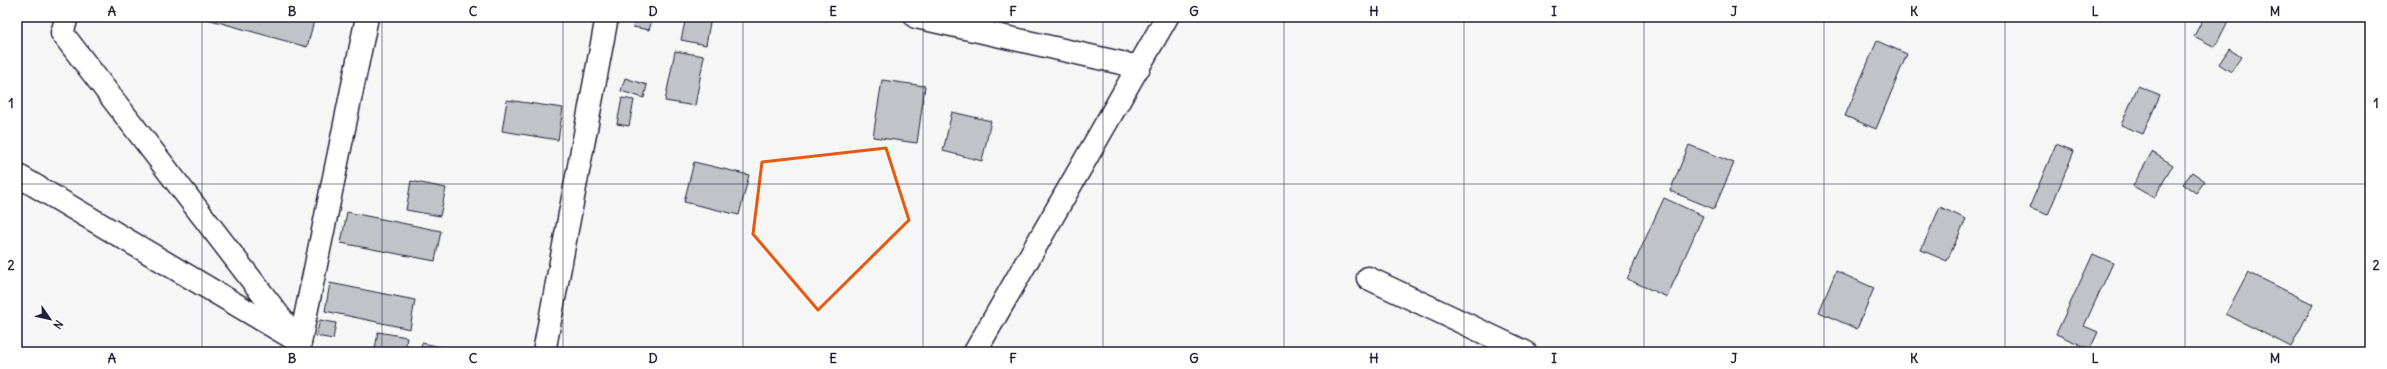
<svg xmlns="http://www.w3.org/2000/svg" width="2387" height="369" viewBox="0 0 2387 369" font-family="Delius,sans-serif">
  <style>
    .building { fill: #c2c2c9; stroke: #22223b }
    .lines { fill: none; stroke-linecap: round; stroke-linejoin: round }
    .minor-casing { stroke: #22223b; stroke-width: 25 }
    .minor { stroke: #fff; stroke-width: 22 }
    .marked { fill: none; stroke: #e8590c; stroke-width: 3; stroke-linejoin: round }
    .grid { fill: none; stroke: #22223b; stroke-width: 1; stroke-opacity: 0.55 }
    .neatline { fill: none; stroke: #22223b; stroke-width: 1.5 }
    .grid-label { font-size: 13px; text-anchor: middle; font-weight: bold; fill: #22223b }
  </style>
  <rect width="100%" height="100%" fill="#f6f6f7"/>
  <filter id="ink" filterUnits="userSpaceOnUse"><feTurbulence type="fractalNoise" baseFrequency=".025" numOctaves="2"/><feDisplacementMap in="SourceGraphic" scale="8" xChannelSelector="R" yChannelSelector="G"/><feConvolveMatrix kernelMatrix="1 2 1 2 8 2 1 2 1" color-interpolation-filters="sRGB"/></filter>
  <g filter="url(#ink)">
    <g class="building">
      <polygon points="200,17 315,17 307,47"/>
      <polygon points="635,17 653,17 649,30 633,27"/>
      <polygon points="686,17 711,17 706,45 681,40"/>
      <polygon points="2204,17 2230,17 2215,47 2194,36"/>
      <polygon points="1877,41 1907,54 1876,129 1845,116"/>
      <polygon points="2229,49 2241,57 2231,72 2219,64"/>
      <polygon points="675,51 704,56 695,106 665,101"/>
      <polygon points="625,78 647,85 644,98 621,91"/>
      <polygon points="882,80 925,86 917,143 873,137"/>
      <polygon points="2138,86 2160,95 2143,134 2121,125"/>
      <polygon points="622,98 634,100 629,126 617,124"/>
      <polygon points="507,100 563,108 558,140 502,131"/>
      <polygon points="952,112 991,121 982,161 943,151"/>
      <polygon points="2056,144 2074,151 2048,215 2029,208"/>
      <polygon points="1689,145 1734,163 1714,209 1670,191"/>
      <polygon points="2152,152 2173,165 2154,198 2133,186"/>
      <polygon points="694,162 749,175 739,215 684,202"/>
      <polygon points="2192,172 2205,181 2196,193 2183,184"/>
      <polygon points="411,181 446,188 440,216 406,210"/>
      <polygon points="1664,198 1703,216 1667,297 1627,279"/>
      <polygon points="1940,207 1966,219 1947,261 1921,250"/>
      <polygon points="347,212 441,231 435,261 341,243"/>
      <polygon points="2093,254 2113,263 2084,326 2098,332 2090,349 2056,334"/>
      <polygon points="1836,271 1874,288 1857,329 1819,312"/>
      <polygon points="2248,272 2313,304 2291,347 2226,314"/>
      <polygon points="330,283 415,300 410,329 325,311"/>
      <polygon points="320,320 336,323 333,339 316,336"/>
      <polygon points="378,332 407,337 405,352 375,349"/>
      <polygon points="422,343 466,352 420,352"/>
    </g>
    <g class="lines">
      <defs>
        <g id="minor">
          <polyline points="67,17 62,33 300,343"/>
          <polyline points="916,17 1139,67"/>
          <polyline points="17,175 291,337"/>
          <polyline points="1368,278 1525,352"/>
          <polyline points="298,352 367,17"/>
          <polyline points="544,352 607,17"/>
          <polyline points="975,352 1167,17"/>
        </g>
      </defs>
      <use href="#minor" class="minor-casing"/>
      <use href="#minor" class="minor"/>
    </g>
  </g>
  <path class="marked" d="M886,148L909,220L818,310L753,234L762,162Z"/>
  <path class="grid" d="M202,17V352M382,17V352M563,17V352M743,17V352M923,17V352M1103,17V352M1284,17V352M1464,17V352M1644,17V352M1824,17V352M2005,17V352M2185,17V352M17,184H2370"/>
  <rect width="2387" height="369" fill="none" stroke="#fff" stroke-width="44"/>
  <g transform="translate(50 319) rotate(124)" stroke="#ffffff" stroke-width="3" paint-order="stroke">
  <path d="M0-3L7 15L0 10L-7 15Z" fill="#22223b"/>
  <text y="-6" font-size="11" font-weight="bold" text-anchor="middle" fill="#22223b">N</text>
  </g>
  <rect x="22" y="22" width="2343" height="325" class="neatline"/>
  <g class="grid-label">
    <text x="112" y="16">A</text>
    <text x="292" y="16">B</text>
    <text x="473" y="16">C</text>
    <text x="653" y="16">D</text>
    <text x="833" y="16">E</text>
    <text x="1013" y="16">F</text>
    <text x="1194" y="16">G</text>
    <text x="1374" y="16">H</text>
    <text x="1554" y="16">I</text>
    <text x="1734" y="16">J</text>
    <text x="1914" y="16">K</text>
    <text x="2095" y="16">L</text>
    <text x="2275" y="16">M</text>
    <text x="11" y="108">1</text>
    <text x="2376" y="108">1</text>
    <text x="11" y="270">2</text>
    <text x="2376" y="270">2</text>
    <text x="112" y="363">A</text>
    <text x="292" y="363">B</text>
    <text x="473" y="363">C</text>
    <text x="653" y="363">D</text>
    <text x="833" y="363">E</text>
    <text x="1013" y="363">F</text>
    <text x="1194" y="363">G</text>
    <text x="1374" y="363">H</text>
    <text x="1554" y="363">I</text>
    <text x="1734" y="363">J</text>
    <text x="1914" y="363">K</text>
    <text x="2095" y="363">L</text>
    <text x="2275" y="363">M</text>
  </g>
</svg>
